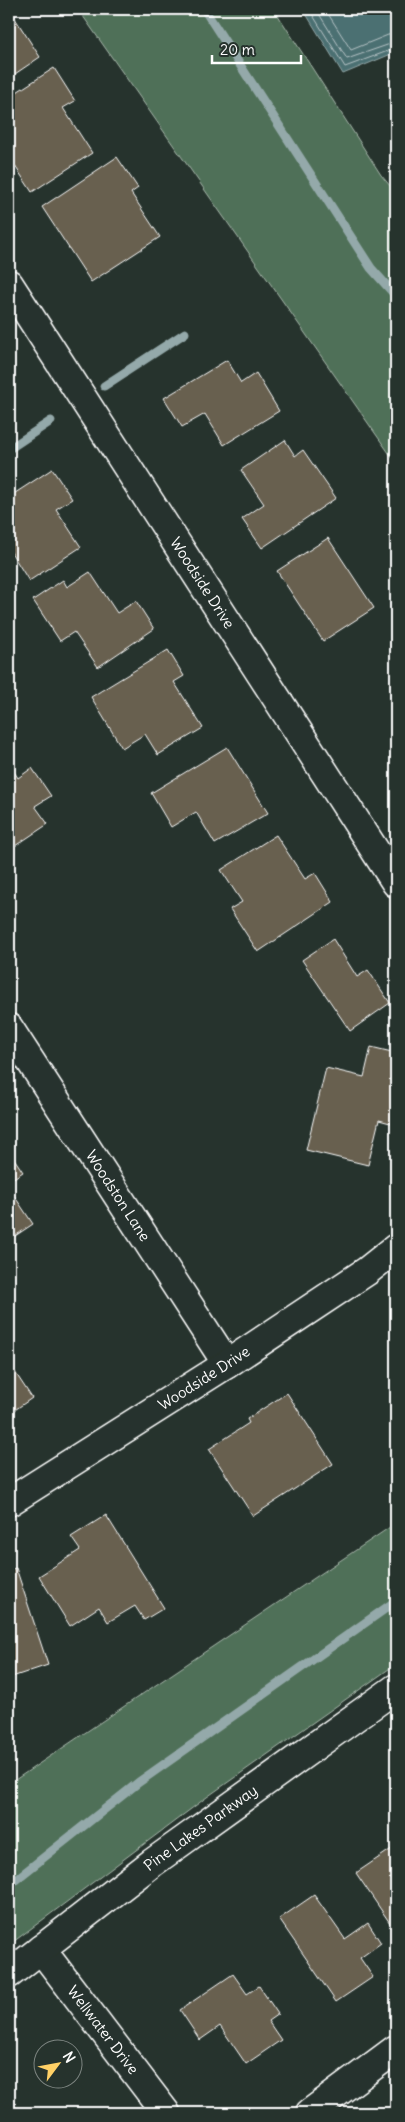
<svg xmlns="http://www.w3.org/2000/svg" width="405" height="2122" viewBox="0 0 405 2122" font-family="Delius,sans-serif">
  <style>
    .green { fill: #507059; stroke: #a8b8ac }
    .water { fill: #4c6f72; stroke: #94a9aa }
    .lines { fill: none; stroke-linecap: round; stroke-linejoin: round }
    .shore { stroke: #b7c5c7; stroke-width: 1 }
    .stream { stroke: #94a9aa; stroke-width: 9 }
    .building { fill: #676050; stroke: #fff }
    .minor-casing { stroke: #fff; stroke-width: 31 }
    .minor { stroke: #26332d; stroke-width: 28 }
    .labels { text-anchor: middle; stroke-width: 4; stroke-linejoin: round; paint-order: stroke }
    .street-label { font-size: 15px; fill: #fff; stroke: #26332d }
  </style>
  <rect width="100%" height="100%" fill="#26332d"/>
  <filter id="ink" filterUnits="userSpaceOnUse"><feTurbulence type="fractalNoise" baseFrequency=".02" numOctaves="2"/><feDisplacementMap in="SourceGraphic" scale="10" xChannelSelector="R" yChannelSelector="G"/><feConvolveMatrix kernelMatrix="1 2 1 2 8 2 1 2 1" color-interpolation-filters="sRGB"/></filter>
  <g filter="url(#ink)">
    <g class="green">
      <polygon points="78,9 274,9 381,175 396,193 396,463"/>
      <polygon points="396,1523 396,1664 207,1797 9,1945 9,1784"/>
    </g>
    <polygon class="water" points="303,9 396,9 396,52 343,74"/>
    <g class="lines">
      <g class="shore">
        <polyline points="309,9 345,67 396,48"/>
        <polyline points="316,9 347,59 396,42"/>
        <polyline points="325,9 351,50 388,35 396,34"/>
      </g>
      <g class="stream">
        <polyline points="204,9 371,268 396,296"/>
        <polyline points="104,386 185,333"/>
        <polyline points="9,449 51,421"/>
        <polyline points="9,1885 139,1782 396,1601"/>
      </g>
    </g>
    <g class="building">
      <polygon points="9,9 40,57 9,78"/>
      <polygon points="54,68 75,101 63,108 92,153 32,192 9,157 9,97"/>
      <polygon points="117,157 138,188 131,193 160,237 91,282 42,207"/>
      <polygon points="227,360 241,383 256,373 279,411 224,445 205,414 182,427 164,398"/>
      <polygon points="285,440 295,456 303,450 336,498 262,548 242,519 264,504 241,470"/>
      <polygon points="52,469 72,499 56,509 81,547 29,581 9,549 9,497"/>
      <polygon points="328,538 374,608 323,641 277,571"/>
      <polygon points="90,572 117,613 136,601 154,629 98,667 74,632 60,641 33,600 63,580 67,587"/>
      <polygon points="168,650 184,676 174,682 203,728 158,755 145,734 122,748 91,697"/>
      <polygon points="227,747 268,813 215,844 196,812 171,827 151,793"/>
      <polygon points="9,764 18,778 32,768 51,796 35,806 48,824 9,850"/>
      <polygon points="276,835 305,879 315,873 333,902 258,952 230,909 242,902 221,870"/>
      <polygon points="333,939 357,977 368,970 390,1003 350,1031 302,960"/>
      <polygon points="371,1047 396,1053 396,1113 394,1124 379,1120 368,1165 306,1150 326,1068 364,1077"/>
      <polygon points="9,1151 23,1172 9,1181"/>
      <polygon points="9,1188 33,1224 9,1240"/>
      <polygon points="9,1363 32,1398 9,1414"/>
      <polygon points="287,1393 333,1464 253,1516 209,1449 249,1423 247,1419"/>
      <polygon points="106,1515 164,1608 144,1620 135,1606 108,1622 99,1607 70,1626 39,1576 80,1550 71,1537"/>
      <polygon points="16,1568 48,1665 9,1678 9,1570"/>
      <polygon points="396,1846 396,1928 394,1929 356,1873"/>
      <polygon points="314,1895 345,1939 368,1923 381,1943 360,1958 373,1977 336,2002 279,1919"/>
      <polygon points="233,1974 247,1994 259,1986 278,2014 268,2021 281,2040 246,2064 220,2026 200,2040 180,2010"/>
    </g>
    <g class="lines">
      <defs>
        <g id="minor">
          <path id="s1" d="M9,284L396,883"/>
          <path id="s2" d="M9,1028L227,1364"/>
          <path id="s3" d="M9,1502L227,1364L367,1271L396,1248"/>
          <path id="s4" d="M41,1949L166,2113"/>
          <path id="s5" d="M9,1974L152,1863L396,1688"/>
          <polyline points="310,2113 396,2049"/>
        </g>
      </defs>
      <use href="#minor" class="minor-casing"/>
      <use href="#minor" class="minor"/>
    </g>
  </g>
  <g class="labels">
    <g class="street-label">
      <text dy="5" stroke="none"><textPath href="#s1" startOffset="356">Woodside Drive</textPath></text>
      <text dy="5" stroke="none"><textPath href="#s2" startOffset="200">Woodston Lane</textPath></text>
      <text dy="5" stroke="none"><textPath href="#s3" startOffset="231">Woodside Drive</textPath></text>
      <text dy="5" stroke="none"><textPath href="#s5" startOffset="241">Pine Lakes Parkway</textPath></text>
      <text dy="5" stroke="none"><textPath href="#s4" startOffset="102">Wellwater Drive</textPath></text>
    </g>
  </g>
  <rect width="405" height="2122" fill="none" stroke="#26332d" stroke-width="30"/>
  <rect x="15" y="15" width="375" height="2092" fill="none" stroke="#fff" stroke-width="2" filter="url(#ink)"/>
  <g transform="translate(58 2064) rotate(58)"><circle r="24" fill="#26332d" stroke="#7d8581"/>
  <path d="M0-4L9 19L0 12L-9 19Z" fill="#ffd166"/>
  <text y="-8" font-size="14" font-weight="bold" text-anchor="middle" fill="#ffffff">N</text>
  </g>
  <path d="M212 55v8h89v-8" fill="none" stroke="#ffffff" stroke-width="2.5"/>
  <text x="220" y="55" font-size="15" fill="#ffffff" stroke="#26332d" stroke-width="4" paint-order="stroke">20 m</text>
</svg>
